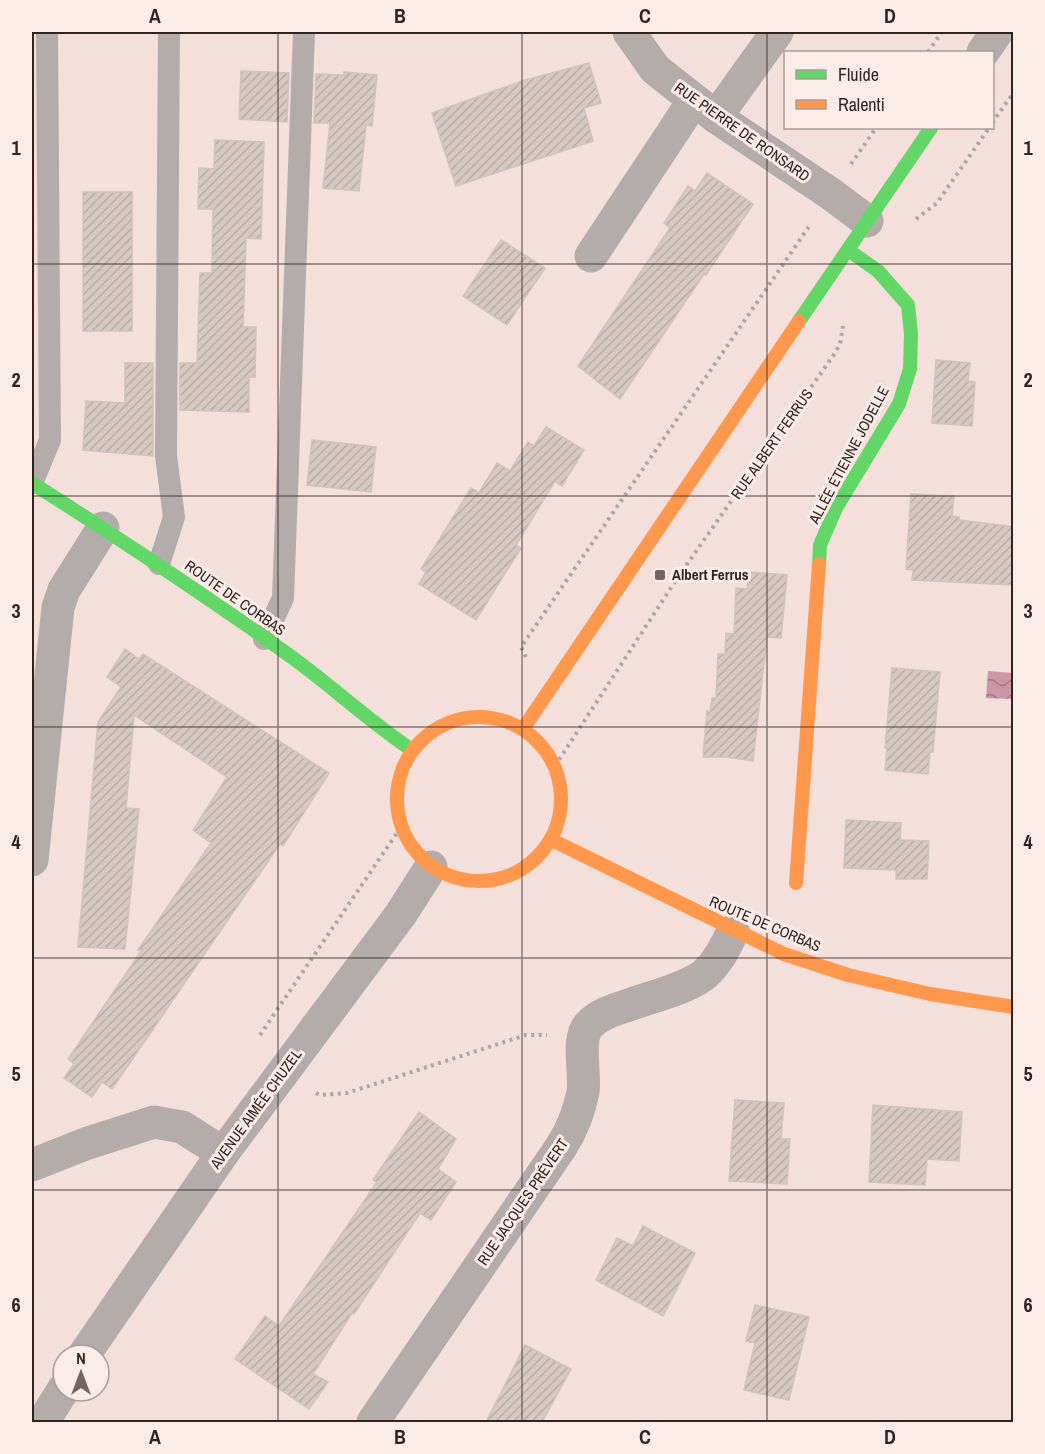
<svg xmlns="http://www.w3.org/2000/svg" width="1045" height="1454" viewBox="0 0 1045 1454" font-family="'Archivo Narrow',sans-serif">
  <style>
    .water { fill: url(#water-waves) }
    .building { fill: url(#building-hatch); stroke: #d1c2bc; stroke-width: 1.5 }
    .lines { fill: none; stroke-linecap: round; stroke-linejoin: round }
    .path { stroke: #afa5a4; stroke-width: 4; stroke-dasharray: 3 4.5; stroke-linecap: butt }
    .lane { stroke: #b3acab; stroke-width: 22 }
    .street { stroke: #b3acab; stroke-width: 33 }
    .fast { stroke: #63d668; stroke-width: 14 }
    .slow { stroke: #ff974d; stroke-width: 14 }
    .grid { fill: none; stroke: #312320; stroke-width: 1.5; stroke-opacity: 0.55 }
    .poi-dot { fill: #756561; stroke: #fbece8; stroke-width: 2 }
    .labels { text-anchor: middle; stroke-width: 6; stroke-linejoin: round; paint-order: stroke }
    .street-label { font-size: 15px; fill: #312320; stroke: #fbece8 }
    .poi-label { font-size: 15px; font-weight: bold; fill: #312320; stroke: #fbece8; text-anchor: start }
    .neatline { fill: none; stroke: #312320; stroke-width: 2 }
    .grid-label { font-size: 20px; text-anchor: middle; font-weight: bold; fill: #312320 }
  </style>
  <defs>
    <pattern id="water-waves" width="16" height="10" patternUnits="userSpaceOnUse" patternTransform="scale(1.5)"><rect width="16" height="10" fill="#cb96a6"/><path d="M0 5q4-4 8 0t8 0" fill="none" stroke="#a57a87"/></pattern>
    <pattern id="building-hatch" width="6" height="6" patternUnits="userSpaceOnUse" patternTransform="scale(1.5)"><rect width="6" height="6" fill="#d7c8c2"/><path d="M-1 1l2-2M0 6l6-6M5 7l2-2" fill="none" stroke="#b9aca6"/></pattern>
  </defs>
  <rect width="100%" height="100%" fill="#f4dfda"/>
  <polygon class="water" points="988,671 1013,673 1013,699 986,698"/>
  <g class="building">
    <polygon points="589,63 601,103 584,108 593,141 456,186 432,113 522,81"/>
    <polygon points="241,71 289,73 287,122 239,119"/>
    <polygon points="344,72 377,75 372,126 366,125 359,191 323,188 330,123 314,123 316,74 344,75"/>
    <polygon points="215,140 264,142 261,239 246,238 243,327 256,327 255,377 249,377 249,412 180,410 180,363 197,363 200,273 212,273 213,209 198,209 199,168 214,169"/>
    <polygon points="707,173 753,204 706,275 704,274 620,399 578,366 670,228 664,223 688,186 695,191"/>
    <rect x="83" y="192" width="49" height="139"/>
    <polygon points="501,240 545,268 507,325 463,296"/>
    <polygon points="936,360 970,363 968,381 975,382 972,426 932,423"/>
    <polygon points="125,363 153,363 153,456 83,450 86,401 125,403"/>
    <polygon points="546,427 584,450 562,486 555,481 516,545 521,548 476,620 419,584 426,572 421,569 471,488 479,493 497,463 510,471 528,442 534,446"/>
    <polygon points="312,440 376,447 371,492 307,485"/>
    <polygon points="911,494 954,496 952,516 959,517 959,520 1014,527 1014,585 912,580 913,570 906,569"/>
    <polygon points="749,572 787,575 781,638 767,637 753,761 727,757 703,757 707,711 710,712 712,698 716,698 718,654 725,654 726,633 734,634 736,588 747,589"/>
    <polygon points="125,649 139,659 143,654 329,773 283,846 280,844 112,1089 102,1082 92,1097 64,1078 74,1064 68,1059 142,950 138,950 211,843 193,830 227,777 134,715 126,808 139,809 125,949 78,947 98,722 121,687 107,677"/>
    <polygon points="892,668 940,672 933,752 930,752 928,774 885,770 887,748 885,748"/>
    <polygon points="846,820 901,823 900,840 929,841 927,879 896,879 896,870 844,868"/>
    <polygon points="735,1100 784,1103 781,1139 790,1139 787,1184 729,1181"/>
    <polygon points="873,1105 962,1112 959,1161 927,1159 925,1185 869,1182"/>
    <polygon points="419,1112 456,1139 438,1169 456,1182 431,1220 420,1213 354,1314 352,1313 313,1374 328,1382 309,1409 235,1359 265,1316 279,1326 377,1182 373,1180"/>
    <polygon points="643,1226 695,1253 663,1316 596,1280 617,1238 633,1246"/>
    <polygon points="755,1305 809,1317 789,1400 744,1390 755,1343 746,1341"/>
    <polygon points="525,1345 571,1369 542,1422 486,1422"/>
  </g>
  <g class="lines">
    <g class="path">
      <polyline points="928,52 942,32"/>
      <polyline points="992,123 1014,92"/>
      <polyline points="851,164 876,128"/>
      <polyline points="916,219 937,203 989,128"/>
      <polyline points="526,657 521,647 810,225"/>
      <polyline points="555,766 678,577 835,353 840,344 843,326"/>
      <polyline points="260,1035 401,827"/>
      <polyline points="316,1093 319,1095 347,1093 526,1035 547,1035"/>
    </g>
    <g class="lane">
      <polyline points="32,483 50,440 47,32"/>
      <polyline points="159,564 174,517 166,456 169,32"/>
      <polyline points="264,639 283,598 304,32"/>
    </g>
    <g class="street">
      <polyline points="629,32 655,69 716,117 831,194 867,221"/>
      <polyline points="983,52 997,32"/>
      <polyline points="716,117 777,32"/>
      <polyline points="591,256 694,100"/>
      <polyline points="32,860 58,607 64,590 103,528"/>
      <polyline points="32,1165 88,1143 154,1122 182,1127 223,1153"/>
      <polyline points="84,1355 223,1153 401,914 431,867"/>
      <polyline points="43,1422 63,1390"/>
      <path d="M373,1422L561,1147C572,1130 579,1112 583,1092C586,1073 576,1039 589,1025C598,1015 613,1010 626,1006C647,998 690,988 706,973C719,961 726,945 733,931"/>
    </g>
    <g class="fast">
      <polyline points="799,321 931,128"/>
      <path d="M32,483C120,539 208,597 293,658C334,688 370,722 412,750"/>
      <polyline points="819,564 820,545 836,508 899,404 910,369 911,334 908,305 878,271 848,250"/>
    </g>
    <g class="slow">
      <circle cx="479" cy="799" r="82"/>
      <polyline points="523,729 799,321"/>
      <polyline points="552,840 784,954 848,975 930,994 1014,1007"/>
      <polyline points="796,883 819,564"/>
    </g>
  </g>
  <path class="grid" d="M278,32V1422M522,32V1422M767,32V1422M32,264H1014M32,496H1014M32,727H1014M32,958H1014M32,1190H1014"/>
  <rect class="poi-dot" x="654" y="569" width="12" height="12" rx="3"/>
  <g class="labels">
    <g class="street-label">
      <text transform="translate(742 132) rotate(35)" y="5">RUE PIERRE DE RONSARD</text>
      <text transform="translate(772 444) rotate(-55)" y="5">RUE ALBERT FERRUS</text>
      <text transform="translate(849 455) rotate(-62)" y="5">ALLÉE ÉTIENNE JODELLE</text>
      <text transform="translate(235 598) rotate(35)" y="5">ROUTE DE CORBAS</text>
      <text transform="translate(765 924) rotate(23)" y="5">ROUTE DE CORBAS</text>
      <text transform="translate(256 1109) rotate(-54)" y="5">AVENUE AIMÉE CHUZEL</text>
      <text transform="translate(523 1202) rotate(-56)" y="5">RUE JACQUES PRÉVERT</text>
    </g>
    <g class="poi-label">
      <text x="672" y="580">Albert Ferrus</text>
    </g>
  </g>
  <rect width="1045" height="1454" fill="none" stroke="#fbece8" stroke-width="66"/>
  <rect x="784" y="51" width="210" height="78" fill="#fbece8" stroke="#aa9c98" stroke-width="1.5"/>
  <rect x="796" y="70" width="30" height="9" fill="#63d668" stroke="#aa9c98" stroke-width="1.5"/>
  <text x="838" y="81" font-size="18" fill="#312320">Fluide</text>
  <rect x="796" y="100" width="30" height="9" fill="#ff974d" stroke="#aa9c98" stroke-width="1.5"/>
  <text x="838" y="111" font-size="18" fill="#312320">Ralenti</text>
  <g transform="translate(81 1373)"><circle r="28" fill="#fbece8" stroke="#aa9c98" stroke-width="1.5"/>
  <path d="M0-4.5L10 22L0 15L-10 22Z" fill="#756561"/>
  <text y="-9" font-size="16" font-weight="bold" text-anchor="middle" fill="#312320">N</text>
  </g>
  <rect x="33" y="33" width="979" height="1388" class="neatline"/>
  <g class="grid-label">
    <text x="155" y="23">A</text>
    <text x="400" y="23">B</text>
    <text x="645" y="23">C</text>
    <text x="890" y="23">D</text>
    <text x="16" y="155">1</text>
    <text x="1028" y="155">1</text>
    <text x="16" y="387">2</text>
    <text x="1028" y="387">2</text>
    <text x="16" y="618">3</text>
    <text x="1028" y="618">3</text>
    <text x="16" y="849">4</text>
    <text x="1028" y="849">4</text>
    <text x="16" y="1081">5</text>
    <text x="1028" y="1081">5</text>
    <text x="16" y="1312">6</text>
    <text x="1028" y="1312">6</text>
    <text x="155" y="1444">A</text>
    <text x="400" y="1444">B</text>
    <text x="645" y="1444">C</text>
    <text x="890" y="1444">D</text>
  </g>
</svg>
